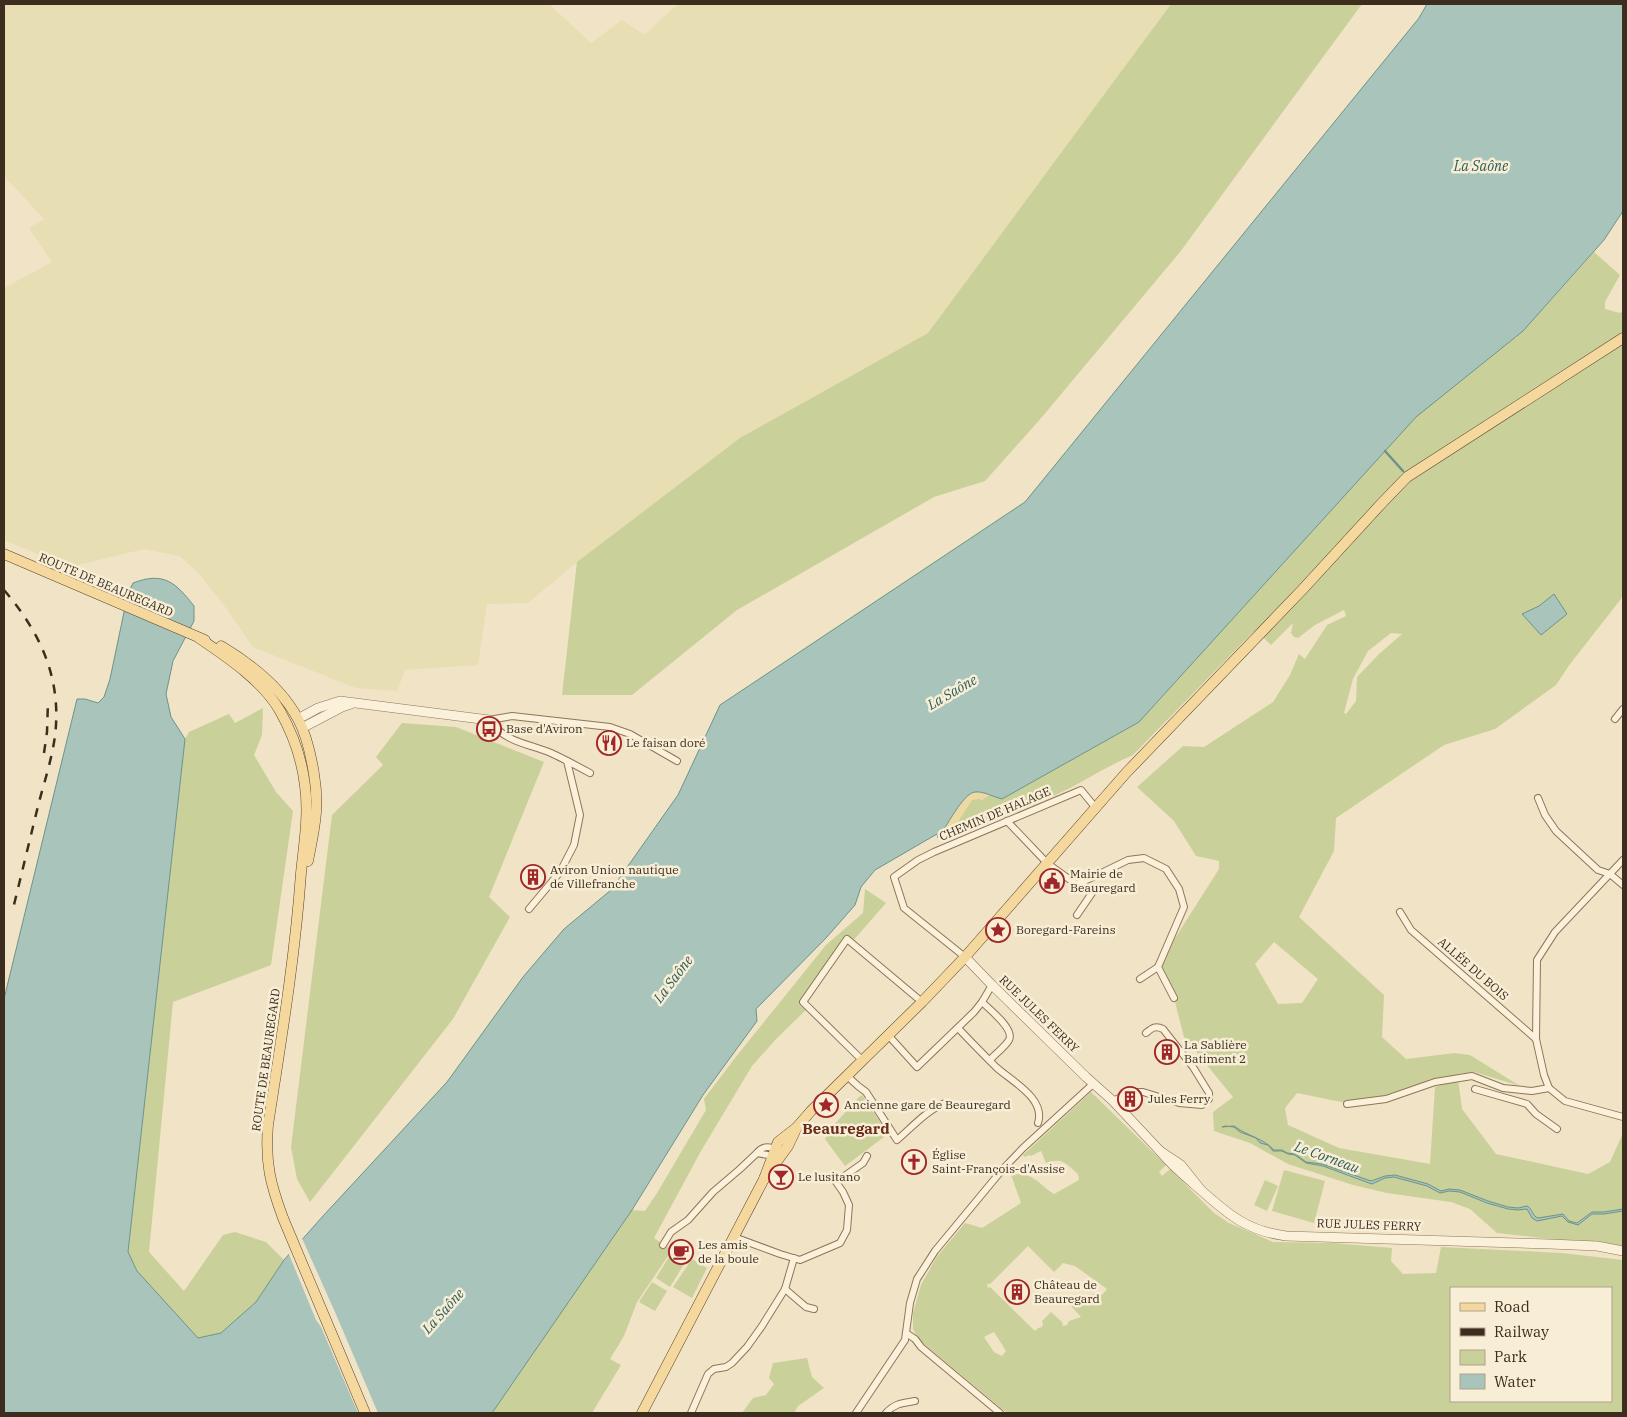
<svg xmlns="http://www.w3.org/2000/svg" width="1627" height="1417" viewBox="0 0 1627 1417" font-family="'IBM Plex Serif',serif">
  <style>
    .farmland { fill: #e7deb3 }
    .green { fill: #cad099; fill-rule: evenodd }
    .sand { fill: #eed9a2 }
    .water { fill: #a8c4bb; stroke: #6d9389 }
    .pier { fill: #f1e3c6 }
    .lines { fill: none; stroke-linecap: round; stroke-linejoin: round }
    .stream { stroke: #6d9389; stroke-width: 2.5 }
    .minor-casing { stroke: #8d755a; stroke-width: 8 }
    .tertiary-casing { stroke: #8d755a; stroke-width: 10 }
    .primary-casing { stroke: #5b432e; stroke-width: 11 }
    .minor { stroke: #fbf1da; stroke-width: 6 }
    .tertiary { stroke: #fbf1da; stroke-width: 9 }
    .primary { stroke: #f5d89d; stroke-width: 10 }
    .rail { stroke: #3d2d1f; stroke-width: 2.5; stroke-dasharray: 9 9; stroke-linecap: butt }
    .labels { text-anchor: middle; stroke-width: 5; stroke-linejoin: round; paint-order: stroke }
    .street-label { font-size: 12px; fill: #3d2d1f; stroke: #f8eed6 }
    .poi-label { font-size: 12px; fill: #3d2d1f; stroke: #f8eed6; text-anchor: start }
    .water-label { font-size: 14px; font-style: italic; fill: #2d5d5a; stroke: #f8eed6 }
    .quarter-label { font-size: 15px; font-weight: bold; fill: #6c2c1c; stroke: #f8eed6 }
  </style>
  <rect width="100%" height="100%" fill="#f1e3c6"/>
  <polygon class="farmland" points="4,4 549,4 591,43 622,20 644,35 678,4 1171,4 928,333 740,438 577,562 528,603 487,604 478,665 405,670 397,691 356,688 253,647 226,608 197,571 179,556 144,549 70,567 4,540 4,288 52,262 29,228 44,219 4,176"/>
  <g class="green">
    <polygon points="1171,4 1362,4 1180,252 1042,417 985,481 934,497 737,610 632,695 562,695 577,562 740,438 928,333"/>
    <path d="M1594,252L1620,275L1605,302V309L1620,313L1623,310V594L1621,599L1570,664L1556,685L1495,729L1444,745L1336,818L1334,851L1299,917L1384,995L1382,1037L1406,1059L1454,1053L1470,1055L1520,1086L1474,1072L1459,1074L1397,1091L1359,1104L1336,1101L1297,1093L1285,1108L1288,1125L1339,1148L1430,1164L1435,1087L1458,1079L1462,1109L1496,1154L1588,1174L1610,1162L1623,1133V1247L1497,1233L1470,1209L1451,1202L1387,1193L1353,1185L1288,1164L1250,1143L1214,1131L1213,1112L1233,1097L1184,1037L1174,998L1160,965L1172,943L1219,869V861L1196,856L1174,821L1137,787L1183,746L1204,747L1273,702L1290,675L1299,654L1305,659L1327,625L1346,616L1344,610L1315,625L1298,638L1294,637L1291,633L1293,623L1271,645L1264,638L1253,632L1133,755C1112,764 1092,776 1072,787C1030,808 985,824 942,842L938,838L950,834L972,799H980L982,800L989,795L1002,799L1139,722L1416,416L1523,331ZM1391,633L1402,634L1379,654L1357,677L1356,701L1346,714L1344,713L1353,679L1368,651ZM1274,942L1318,979L1302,1003L1278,1004L1255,964Z"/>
    <polygon points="263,708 262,735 254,755 276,792 293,811 271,965 173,1002 149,1252 184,1291 223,1235 235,1232 266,1242 284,1260 256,1302 221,1333 198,1338 137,1271 128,1252 185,739 189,732 229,714 235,723"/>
    <polygon points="402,723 456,727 544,762 489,897 510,917 453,1019 310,1202 297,1179 291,1147 332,815 383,765 376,757"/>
    <polygon points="865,889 886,903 851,943 847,940 803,1001 806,1010 777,1038 752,1066 701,1151 654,1238 672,1250 637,1302 624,1336 610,1359 621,1365 592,1413 492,1413 632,1210 645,1211 657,1193 706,1110 704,1099 735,1058 826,945 863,913"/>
    <path d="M1091,1092L1166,1165L1159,1172L1162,1176L1170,1169L1214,1213L1229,1223L1273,1242L1333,1243L1392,1248L1391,1261L1403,1274L1436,1273L1441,1247L1562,1253L1623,1260V1413H1007L918,1339L913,1329V1313L921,1285L936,1258L965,1223L982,1228L1021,1203L1011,1175C1033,1171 1038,1184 1054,1194L1079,1180L1078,1174C1066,1164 1063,1157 1046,1163L1041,1151L1031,1156L1030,1155L1024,1157L1023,1155ZM1028,1246L1054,1272L1063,1263L1075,1266L1107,1289L1102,1295L1098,1293L1077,1297L1071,1306L1081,1317L1069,1321L1067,1325L1063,1326L1062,1322L1051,1312L1042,1321L1043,1324L1042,1327L1038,1328L1035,1331L990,1287L988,1288L987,1284H990ZM1451,1288H1611V1401H1451ZM994,1332L1006,1351L1002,1356L994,1352L984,1337Z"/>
    <polygon points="862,1095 888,1134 845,1166 825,1139 834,1125 858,1098"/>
    <polygon points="1284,1170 1325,1181 1314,1223 1272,1211"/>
    <polygon points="1265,1180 1278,1186 1267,1211 1254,1205"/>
    <polygon points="672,1252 686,1261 670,1287 656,1278"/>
    <polygon points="692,1259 707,1268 692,1298 673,1287"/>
    <polygon points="652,1282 667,1291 655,1311 639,1302"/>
    <polygon points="807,1358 812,1377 824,1388 798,1406 794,1413 742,1413 753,1398 766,1395 774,1384 769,1378 773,1363"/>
  </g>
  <path class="sand" d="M976,791L989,795L982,800L980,799L972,800L950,834L938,838C949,824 960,796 976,791Z"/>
  <g class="water">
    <path d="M1427,4H1623V211L1604,240L1523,331L1416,417L1139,722L1002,799C994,797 983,791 975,792C963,793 946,828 938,838L937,834L875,870L861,887L855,905L826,938L756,1009L757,1021L703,1095L632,1210L492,1413H4V999L77,699H85L98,703L104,697L110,679L128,593L133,583C164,571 176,583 194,606V621L173,661L166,694L171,717L185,739L128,1252L137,1271L198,1338L221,1333L256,1302L284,1260L323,1216L447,1082L523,977L564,929L611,890L678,795L720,705L1025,502L1419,18Z"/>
    <polygon points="1554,594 1567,614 1541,635 1522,614 1539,606"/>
    <path d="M1225,1126L1222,1127L1234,1126C1247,1136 1263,1138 1274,1150H1282L1287,1153L1295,1154L1306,1162L1322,1164L1371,1181L1385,1176L1395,1175L1428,1184L1441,1191L1449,1189L1460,1190L1488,1201L1508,1207L1518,1208L1527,1206C1533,1209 1532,1216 1538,1218L1563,1214L1569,1221L1577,1223L1592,1212H1604L1623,1209V1211L1604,1214H1592L1578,1225L1568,1222L1562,1216L1537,1221L1532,1218L1527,1209L1518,1210L1508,1209L1487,1203L1460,1192L1449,1191L1440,1193L1427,1186L1394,1177L1385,1178L1372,1184L1369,1183L1323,1166L1306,1163L1295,1155L1288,1154L1282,1151H1273L1268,1145L1260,1143L1256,1138L1240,1132L1234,1127Z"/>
  </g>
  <polygon class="pier" points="301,1236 335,1312 378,1413 358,1413 321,1327 316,1320 288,1252"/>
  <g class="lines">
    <polyline class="stream" points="1385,451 1403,471"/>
    <defs>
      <g id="minor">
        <polyline points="1615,719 1623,709"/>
        <path d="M590,773C577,766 564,759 551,753C527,743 506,743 489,720L512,716L610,727L630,734L677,761"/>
        <polyline points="1538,798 1545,815 1556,831 1598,870 1610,874 1623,885"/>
        <polyline points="1007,821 1048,864 1076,884 1089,879 1128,860 1144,858 1166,869 1179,889 1184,907 1158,967 1174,998"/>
        <polyline points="1623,860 1555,932 1537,960 1536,1039 1544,1075 1549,1088 1565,1101 1623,1117"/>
        <polyline points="529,909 560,872 574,845 580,815 567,761"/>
        <polyline points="1400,912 1411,930 1536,1039"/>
        <polyline points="1077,915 1092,893 1081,882"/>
        <polyline points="965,957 904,908 894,877 918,860 934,852 1081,790 1095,807"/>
        <polyline points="1140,979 1158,967"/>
        <path d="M982,1002C989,1009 1015,1029 1009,1040C1005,1047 995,1054 990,1060"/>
        <path d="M958,1028C970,1041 983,1054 996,1067C1011,1081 1046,1098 1038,1123"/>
        <polyline points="888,1035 917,1067 974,1012 982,1002 992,985"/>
        <polyline points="862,1060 803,1002 847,939 922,1002"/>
        <path d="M846,1075L858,1086L866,1092L897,1140C910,1129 930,1107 946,1103"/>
        <polyline points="1475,1089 1527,1104 1536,1114 1557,1129"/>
        <path d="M1113,1101L1131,1092H1143L1179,1103L1202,1105L1209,1099V1093L1193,1067L1163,1029C1155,1025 1152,1028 1146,1033"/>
        <polyline points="1347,1104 1386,1099 1435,1082 1472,1076 1503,1088 1532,1091 1549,1088"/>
        <path d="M773,1156L757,1153C762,1146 768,1146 776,1149"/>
        <polyline points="734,1237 780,1254 800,1260 840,1243 847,1230 849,1205 843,1192 836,1182 863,1163 867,1156"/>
        <polyline points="663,1245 671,1232 688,1220 713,1192 740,1169 757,1153"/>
        <polyline points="785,1289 806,1307 814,1309"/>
        <polyline points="906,1333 915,1339 921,1347 1000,1413"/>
        <polyline points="691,1413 708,1374 714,1369 726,1367 732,1363 747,1347 762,1326 785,1289 794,1258"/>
        <polyline points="856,1413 905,1340 910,1303 917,1279 935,1251 1002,1170 1023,1148 1093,1084"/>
        <path d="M886,1413C895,1403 903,1403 915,1401"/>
      </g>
      <g id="tertiary">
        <polyline points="298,719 318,708 340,701 489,720"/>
        <polyline points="302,728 342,707 351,704"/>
        <polyline points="965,957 992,985 1086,1077 1113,1101 1160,1151"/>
        <path d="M1201,1190L1181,1165L1160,1151C1173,1167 1187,1178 1202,1191C1230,1216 1248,1231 1286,1236L1550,1244L1597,1246L1623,1251"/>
      </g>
      <g id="primary">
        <polyline points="4,554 205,640"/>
        <path d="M199,638C227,657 263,681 280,711C293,734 302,760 305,786C309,815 304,844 301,873C295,958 281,1041 268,1125C265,1162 270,1183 283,1218L365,1413"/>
        <path d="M221,646C251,664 281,687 298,719C307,736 311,755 314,774C316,786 317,799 316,812C315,828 311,845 308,861"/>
        <polyline points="764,1179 788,1146 797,1127 811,1111 922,1002 965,957 1126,773 1302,590 1381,504 1407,477 1623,338"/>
        <polyline points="642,1413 764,1179 778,1142 796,1128"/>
      </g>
    </defs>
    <use href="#minor" class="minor-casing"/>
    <use href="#tertiary" class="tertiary-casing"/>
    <use href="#primary" class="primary-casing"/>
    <use href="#minor" class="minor"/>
    <use href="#tertiary" class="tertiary"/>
    <use href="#primary" class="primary"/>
    <g class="rail">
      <path d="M4,590C40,632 62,678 55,736C52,758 45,780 39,802C30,839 21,876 12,913"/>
      <polyline points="44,753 47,732 48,701"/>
    </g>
  </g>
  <defs>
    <symbol id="bus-ring" viewBox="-11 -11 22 22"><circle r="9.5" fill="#f8eed6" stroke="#a02729" stroke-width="1.5"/><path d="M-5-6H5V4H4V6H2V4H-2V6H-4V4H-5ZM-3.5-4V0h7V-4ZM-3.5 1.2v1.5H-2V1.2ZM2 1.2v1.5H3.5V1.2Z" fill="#a02729"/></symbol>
    <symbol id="restaurant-ring" viewBox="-11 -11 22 22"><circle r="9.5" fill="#f8eed6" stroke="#a02729" stroke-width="1.5"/><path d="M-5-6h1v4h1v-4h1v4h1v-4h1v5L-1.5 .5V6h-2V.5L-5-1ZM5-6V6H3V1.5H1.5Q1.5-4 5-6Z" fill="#a02729"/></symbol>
    <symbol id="building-ring" viewBox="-11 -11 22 22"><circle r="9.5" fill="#f8eed6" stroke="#a02729" stroke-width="1.5"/><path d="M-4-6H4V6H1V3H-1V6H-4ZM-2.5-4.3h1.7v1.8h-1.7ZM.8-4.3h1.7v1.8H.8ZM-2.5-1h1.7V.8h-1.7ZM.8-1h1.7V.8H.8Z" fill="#a02729"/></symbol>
    <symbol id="civic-ring" viewBox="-11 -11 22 22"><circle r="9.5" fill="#f8eed6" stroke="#a02729" stroke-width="1.5"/><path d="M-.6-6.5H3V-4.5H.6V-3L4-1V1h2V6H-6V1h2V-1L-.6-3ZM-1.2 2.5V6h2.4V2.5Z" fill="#a02729"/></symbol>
    <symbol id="sight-ring" viewBox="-11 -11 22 22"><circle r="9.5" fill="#f8eed6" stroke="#a02729" stroke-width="1.5"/><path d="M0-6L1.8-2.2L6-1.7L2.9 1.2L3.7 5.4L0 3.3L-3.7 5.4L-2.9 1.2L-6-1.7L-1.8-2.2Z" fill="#a02729"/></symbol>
    <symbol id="church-ring" viewBox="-11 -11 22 22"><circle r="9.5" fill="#f8eed6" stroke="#a02729" stroke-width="1.5"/><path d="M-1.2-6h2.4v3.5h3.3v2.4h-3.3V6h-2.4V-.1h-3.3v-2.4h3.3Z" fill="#a02729"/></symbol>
    <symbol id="bar-ring" viewBox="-11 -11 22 22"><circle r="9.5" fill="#f8eed6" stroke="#a02729" stroke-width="1.5"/><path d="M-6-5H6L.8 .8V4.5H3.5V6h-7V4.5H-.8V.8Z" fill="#a02729"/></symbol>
    <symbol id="cafe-ring" viewBox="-11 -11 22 22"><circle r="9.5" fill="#f8eed6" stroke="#a02729" stroke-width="1.5"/><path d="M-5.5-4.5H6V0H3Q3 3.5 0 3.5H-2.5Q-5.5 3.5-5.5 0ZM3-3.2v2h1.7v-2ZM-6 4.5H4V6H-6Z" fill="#a02729"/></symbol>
  </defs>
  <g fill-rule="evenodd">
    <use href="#bus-ring" x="475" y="715" width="28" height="28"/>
    <use href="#restaurant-ring" x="595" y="729" width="28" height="28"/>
    <use href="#building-ring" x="519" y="863" width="28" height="28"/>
    <use href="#civic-ring" x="1038" y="867" width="28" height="28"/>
    <use href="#sight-ring" x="984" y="916" width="28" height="28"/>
    <use href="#building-ring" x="1153" y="1038" width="28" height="28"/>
    <use href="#building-ring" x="1116" y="1085" width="28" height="28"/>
    <use href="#sight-ring" x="812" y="1091" width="28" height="28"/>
    <use href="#church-ring" x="900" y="1148" width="28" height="28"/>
    <use href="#bar-ring" x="767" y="1163" width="28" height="28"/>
    <use href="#cafe-ring" x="667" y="1238" width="28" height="28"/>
    <use href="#building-ring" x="1003" y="1278" width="28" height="28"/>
  </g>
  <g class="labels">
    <g class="street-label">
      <text transform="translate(106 585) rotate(23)" y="4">ROUTE DE BEAUREGARD</text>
      <text transform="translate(995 814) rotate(-23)" y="4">CHEMIN DE HALAGE</text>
      <text transform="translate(1473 969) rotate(41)" y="4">ALLÉE DU BOIS</text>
      <text transform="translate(1039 1014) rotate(44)" y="4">RUE JULES FERRY</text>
      <text transform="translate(266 1060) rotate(-82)" y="4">ROUTE DE BEAUREGARD</text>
      <text transform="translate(1369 1225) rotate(2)" y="4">RUE JULES FERRY</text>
    </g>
    <g class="poi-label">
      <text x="506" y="733">Base d'Aviron</text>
      <text x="626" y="747">Le faisan doré</text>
      <text x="550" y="874">Aviron Union nautique<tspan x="550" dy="14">de Villefranche</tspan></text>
      <text x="1070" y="878">Mairie de<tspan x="1070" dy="14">Beauregard</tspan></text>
      <text x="1016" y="934">Boregard-Fareins</text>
      <text x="1184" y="1049">La Sablière<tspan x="1184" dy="14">Batiment 2</tspan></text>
      <text x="1148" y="1103">Jules Ferry</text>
      <text x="844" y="1109">Ancienne gare de Beauregard</text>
      <text x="932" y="1159">Église<tspan x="932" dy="14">Saint-François-d'Assise</tspan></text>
      <text x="798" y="1181">Le lusitano</text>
      <text x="698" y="1249">Les amis<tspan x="698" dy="14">de la boule</tspan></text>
      <text x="1034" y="1289">Château de<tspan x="1034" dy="14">Beauregard</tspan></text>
    </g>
    <g class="water-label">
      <text x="1481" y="171">La Saône</text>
      <text transform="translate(952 692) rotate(-30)" y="5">La Saône</text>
      <text transform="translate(673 979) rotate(-53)" y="5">La Saône</text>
      <text transform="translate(1327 1157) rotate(20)" y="5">Le Corneau</text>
      <text transform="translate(443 1311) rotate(-48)" y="5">La Saône</text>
    </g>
    <g class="quarter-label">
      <text x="846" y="1134">Beauregard</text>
    </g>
  </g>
  <rect width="1627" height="1417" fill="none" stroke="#3d2d1f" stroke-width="10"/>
  <rect x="1450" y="1287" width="162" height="115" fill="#f8eed6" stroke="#ada18d"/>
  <rect x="1460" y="1303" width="25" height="8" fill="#f5d89d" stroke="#ada18d"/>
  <text x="1494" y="1312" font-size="15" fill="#3d2d1f">Road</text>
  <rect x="1460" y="1328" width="25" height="8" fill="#3d2d1f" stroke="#ada18d"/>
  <text x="1494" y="1337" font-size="15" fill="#3d2d1f">Railway</text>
  <rect x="1460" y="1350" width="25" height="15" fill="#cad099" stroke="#ada18d"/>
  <text x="1494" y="1362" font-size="15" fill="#3d2d1f">Park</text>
  <rect x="1460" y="1374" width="25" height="15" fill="#a8c4bb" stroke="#ada18d"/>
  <text x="1494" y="1387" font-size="15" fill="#3d2d1f">Water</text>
</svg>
